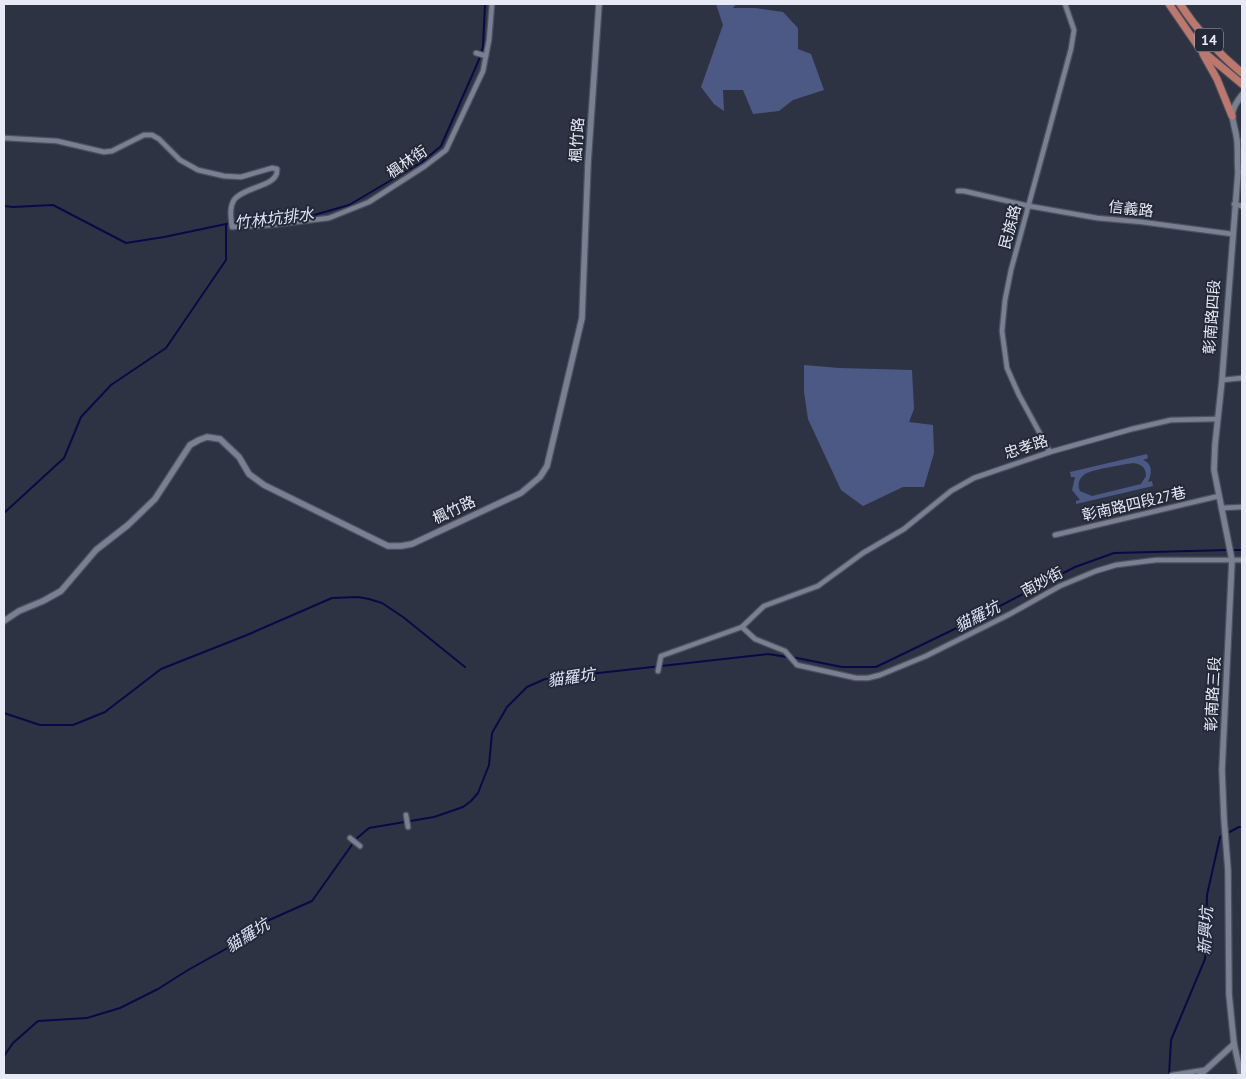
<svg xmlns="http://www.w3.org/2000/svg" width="1246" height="1079" viewBox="0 0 1246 1079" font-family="'PT Sans','Noto Sans TC',sans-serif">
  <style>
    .green { fill: #4c5985; fill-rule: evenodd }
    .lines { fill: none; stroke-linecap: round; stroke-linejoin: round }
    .stream { stroke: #080a48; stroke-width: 2 }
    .minor-casing { stroke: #4c515e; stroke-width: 7 }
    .tertiary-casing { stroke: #4c515e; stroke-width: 8 }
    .primary-casing { stroke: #4c515e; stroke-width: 9 }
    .minor { stroke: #798092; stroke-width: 4.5 }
    .tertiary { stroke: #798092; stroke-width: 5.5 }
    .primary { stroke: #bd776c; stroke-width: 7 }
    .labels { text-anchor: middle; stroke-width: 4; stroke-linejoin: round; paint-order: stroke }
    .shield { fill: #242938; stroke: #acb0bc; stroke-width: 1 }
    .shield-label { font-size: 14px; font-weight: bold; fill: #e7eaf5 }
    .street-label { font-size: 15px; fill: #e7eaf5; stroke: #242938 }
    .water-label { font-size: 16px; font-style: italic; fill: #dde4f7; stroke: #242938 }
  </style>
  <rect width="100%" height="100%" fill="#2e3343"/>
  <g class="green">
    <polygon points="716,4 736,4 733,8 755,8 783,12 798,28 798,49 811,54 824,90 793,100 779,111 753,114 743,90 723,90 724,111 714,104 701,87 723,25"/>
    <polygon points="804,365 839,368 912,370 914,409 909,422 933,425 934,453 924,487 903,487 863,506 841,490 808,419 804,392"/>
    <path d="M1147,454L1148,458L1143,460C1153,464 1152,474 1148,482L1152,481L1153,486L1076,504V501L1080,500L1072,490L1075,477H1071L1070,472ZM1133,463C1141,464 1146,467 1146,476L1141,484L1092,496L1080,491C1077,485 1079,478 1085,474C1094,469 1122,465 1133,463Z"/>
  </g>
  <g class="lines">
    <g class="stream">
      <polyline points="4,206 13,207 53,205 126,243 164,237 226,224 314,215 349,205 422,162 441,146 478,62 483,47 485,4"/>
      <polyline points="4,513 64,458 81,417 111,385 166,348 226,260 226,224"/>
      <polyline points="1232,550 1242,550"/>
      <polyline points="792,657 842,667 876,667 965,624 1075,567 1114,553 1228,550"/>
      <polyline points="4,713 40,725 73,725 105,712 161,669 247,635 332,598 358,597 369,599 382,603 403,617 465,667"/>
      <polyline points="4,1056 13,1043 38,1021 87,1018 120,1008 158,989 188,970 256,932 267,921 312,901 356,839 369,828 434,817 463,807 471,801 478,793 489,765 492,733 507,707 527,687 545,679 768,654 787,657"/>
      <polyline points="1169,1075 1171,1040 1205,959 1207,895 1220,837 1239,827 1242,827"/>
    </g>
    <defs>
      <g id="minor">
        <polyline points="476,53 486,56"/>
        <path d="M4,138L57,141L104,152L112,151L144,135H152L159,139L180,160L198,170L224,176L241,177L272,168L277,169C279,187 244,186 234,200C229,208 231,218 232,227L271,225L329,218L369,202L425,166L446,150L483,71L489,40L492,4"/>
        <polyline points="958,191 964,191 1029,206 1097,218 1142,222 1232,234"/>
        <polyline points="1234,204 1242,206"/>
        <polyline points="1222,380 1242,378"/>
        <polyline points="1050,452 1019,395 1007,368 1002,331 1005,300 1011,270 1071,49 1074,30 1065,4"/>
        <polyline points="1221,508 1242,507"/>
        <polyline points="1055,535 1219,496"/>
        <polyline points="742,627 755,639 785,651 797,665 856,678 868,678 880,675 926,656 1010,614 1060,586 1096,571 1116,565 1156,560 1242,560"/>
        <polyline points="658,671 661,656 742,627 764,606 818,586 863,553 904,529 951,491 974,478 1050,452 1132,429 1171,420 1218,419"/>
        <polyline points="406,815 408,827"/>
        <polyline points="350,838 360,846"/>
        <polyline points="1172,1075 1204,1070"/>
      </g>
      <g id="tertiary">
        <polyline points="4,621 19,611 43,601 61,591 96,550 128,525 155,499 190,445 199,440 207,437 220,439 239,457 249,474 264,485 388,546 401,546 412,544 521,493 540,477 547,466 582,318 588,163 599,4"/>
        <polyline points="1200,1075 1234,1044"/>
        <path d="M1241,1075L1234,1044L1229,994L1228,870L1224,819L1222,770L1232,560L1214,470L1215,445L1222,380L1238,172C1237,162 1238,150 1237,140C1234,118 1226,115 1242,95"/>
      </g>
      <g id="primary">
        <polyline points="1169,4 1200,49 1242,84"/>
        <path d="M1180,4C1197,30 1218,53 1242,73"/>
        <polyline points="1203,54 1217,79 1232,116"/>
      </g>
    </defs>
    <use href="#minor" class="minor-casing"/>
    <use href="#tertiary" class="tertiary-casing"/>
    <use href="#primary" class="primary-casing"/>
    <use href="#minor" class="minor"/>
    <use href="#tertiary" class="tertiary"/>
    <use href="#primary" class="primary"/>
  </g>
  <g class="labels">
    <rect class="shield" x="1195" y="28.5" width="28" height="23" rx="4"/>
    <g class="shield-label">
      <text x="1209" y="45">14</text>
    </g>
    <g class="street-label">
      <text transform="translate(577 140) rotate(-86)" y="5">楓竹路</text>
      <text transform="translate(407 162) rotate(-34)" y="5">楓林街</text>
      <text transform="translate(1131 209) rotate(6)" y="5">信義路</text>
      <text transform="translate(1010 227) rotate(-75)" y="5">民族路</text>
      <text transform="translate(1212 317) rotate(-86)" y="5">彰南路四段</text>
      <text transform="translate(1026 447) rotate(-18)" y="5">忠孝路</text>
      <text transform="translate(1134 504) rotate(-13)" y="5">彰南路四段27巷</text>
      <text transform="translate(454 510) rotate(-25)" y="5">楓竹路</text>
      <text transform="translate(1042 582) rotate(-28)" y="5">南妙街</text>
      <text transform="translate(1213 694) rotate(-87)" y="5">彰南路三段</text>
    </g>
    <g class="water-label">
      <text transform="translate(274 218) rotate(-7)" y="6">竹林坑排水</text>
      <text transform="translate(977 616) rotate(-27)" y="6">貓羅坑</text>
      <text transform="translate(571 677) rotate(-8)" y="6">貓羅坑</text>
      <text transform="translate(1205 931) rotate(-87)" y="6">新興坑</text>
      <text transform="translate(247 935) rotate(-32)" y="6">貓羅坑</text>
    </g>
  </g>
  <rect width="1246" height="1079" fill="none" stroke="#e7eaf5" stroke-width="10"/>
</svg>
